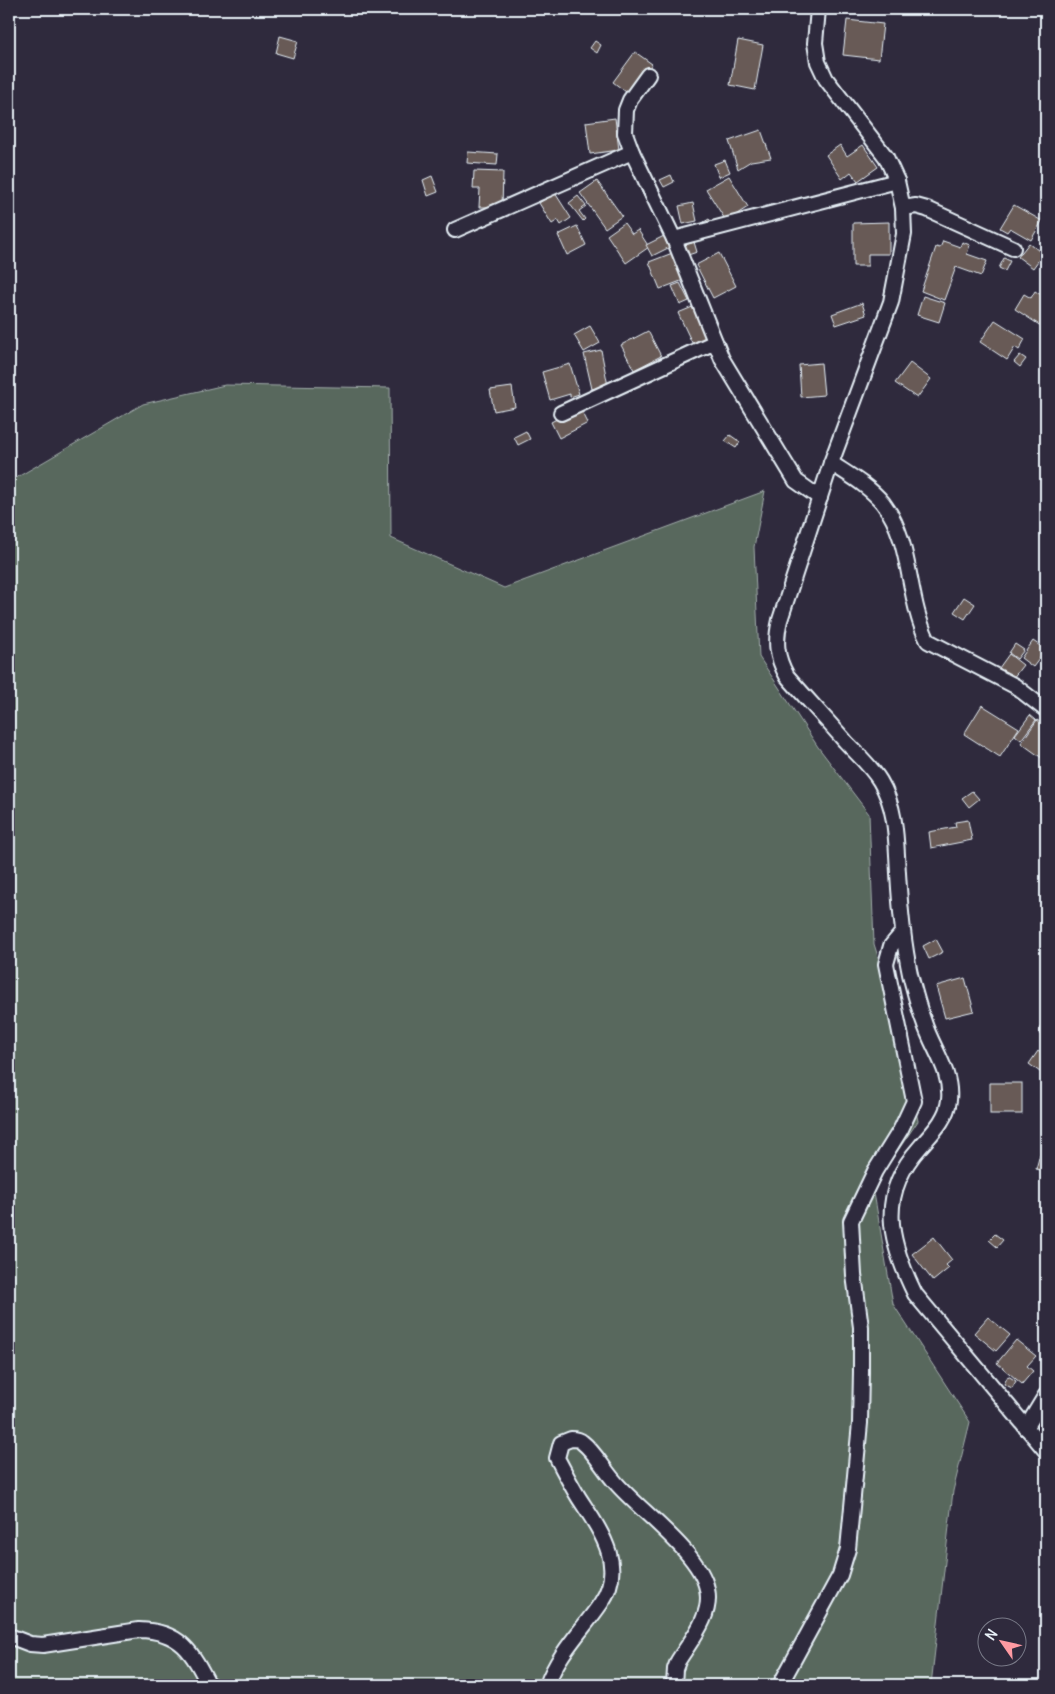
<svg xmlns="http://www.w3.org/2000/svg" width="1055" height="1694" viewBox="0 0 1055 1694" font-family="Delius,sans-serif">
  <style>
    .green { fill: #59675d; stroke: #a0acaa }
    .building { fill: #675a56; stroke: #e8f1f8 }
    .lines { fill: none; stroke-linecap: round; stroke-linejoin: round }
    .street-casing { stroke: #e8f1f8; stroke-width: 18 }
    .street { stroke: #2f2a3d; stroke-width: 14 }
  </style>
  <rect width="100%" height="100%" fill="#2f2a3d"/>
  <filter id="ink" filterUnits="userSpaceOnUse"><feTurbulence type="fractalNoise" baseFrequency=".02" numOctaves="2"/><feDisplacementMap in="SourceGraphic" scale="10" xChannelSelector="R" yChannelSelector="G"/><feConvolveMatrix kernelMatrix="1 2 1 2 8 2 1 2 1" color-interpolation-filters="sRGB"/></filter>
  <g filter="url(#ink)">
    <polygon class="green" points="225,385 390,388 391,538 504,588 765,491 754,547 759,657 818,747 869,814 874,944 894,1008 918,1121 873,1187 893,1304 970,1422 953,1491 931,1685 9,1685 9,482 143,404"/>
    <g class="building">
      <polygon points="847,20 883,24 879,59 843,55"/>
      <polygon points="280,36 298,41 293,58 276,53"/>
      <polygon points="738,40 763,45 755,90 730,85"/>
      <polygon points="595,41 601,45 597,53 590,48"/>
      <polygon points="635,52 652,64 630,95 613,82"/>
      <polygon points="615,118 619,150 590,154 586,122"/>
      <polygon points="761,130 771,158 751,161 738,169 729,141"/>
      <polygon points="840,145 847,156 863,145 878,167 858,181 851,172 842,179 826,155"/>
      <polygon points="468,152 498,154 497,165 467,163"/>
      <polygon points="725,160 730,172 719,177 714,164"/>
      <polygon points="474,171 503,172 502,207 479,207 480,189 473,189"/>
      <polygon points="671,175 674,182 664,187 660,180"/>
      <polygon points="432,176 438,192 428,196 423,180"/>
      <polygon points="729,176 748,207 726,221 706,189"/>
      <polygon points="597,181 622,216 605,228 580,193"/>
      <polygon points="645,181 653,197 646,201 638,184"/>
      <polygon points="555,193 571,218 561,225 558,220 552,224 539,203"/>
      <polygon points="578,196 586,206 579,211 585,219 583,221 569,203"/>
      <polygon points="693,203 697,221 683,224 679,206"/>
      <polygon points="1014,205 1042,221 1031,240 1010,228 1007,232 1000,228"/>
      <polygon points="709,219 713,224 702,231 699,225"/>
      <polygon points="889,222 889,254 868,254 868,266 853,266 853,223"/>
      <polygon points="624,223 632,234 638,230 649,247 626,263 607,235"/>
      <polygon points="577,226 586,245 567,255 558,235"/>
      <polygon points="664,236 670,247 652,256 646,245"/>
      <polygon points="943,241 960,247 962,242 970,245 967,254 987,261 981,276 956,267 944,300 921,291 936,247 940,248"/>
      <polygon points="694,242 697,252 685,256 682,246"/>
      <polygon points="1029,243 1043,254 1033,268 1018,257"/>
      <polygon points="675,252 686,279 660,289 649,262"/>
      <polygon points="719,253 736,286 713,298 696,265"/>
      <polygon points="1004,258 1010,261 1005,271 999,268"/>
      <polygon points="680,283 689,301 680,305 672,286"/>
      <polygon points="1035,291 1046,298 1046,324 1044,328 1015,309 1024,294 1031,298"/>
      <polygon points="923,296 945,303 939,322 917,315"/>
      <polygon points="862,303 866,315 836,325 832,314"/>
      <polygon points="695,306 710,340 694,347 678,313"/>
      <polygon points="995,320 1025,339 1019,350 1015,347 1007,360 980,342"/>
      <polygon points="590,326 600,343 584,352 574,335"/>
      <polygon points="648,331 661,356 634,370 621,345"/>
      <polygon points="601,350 608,386 592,389 584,354"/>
      <polygon points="1020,355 1026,359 1020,367 1014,362"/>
      <polygon points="821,363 824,395 801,397 799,365"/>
      <polygon points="910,363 931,379 917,398 895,383"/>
      <polygon points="570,364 579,394 570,397 570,394 550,400 542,372"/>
      <polygon points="512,387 515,407 494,411 490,390"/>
      <polygon points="580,407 588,423 559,438 551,422"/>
      <polygon points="526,431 530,439 518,445 514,437"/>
      <polygon points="730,435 740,442 736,448 725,441"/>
      <polygon points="964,597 975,604 965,619 954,612"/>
      <polygon points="1033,641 1046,650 1033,667 1021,658"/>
      <polygon points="1015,644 1024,650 1017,659 1009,653"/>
      <polygon points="1009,654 1023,665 1013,678 999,668"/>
      <polygon points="982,705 1019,728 1000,757 964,734"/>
      <polygon points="1030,715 1036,720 1021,740 1015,735"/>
      <polygon points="1037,720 1046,726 1046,761 1021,743"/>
      <polygon points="972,791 979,799 969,807 962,798"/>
      <polygon points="968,820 972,840 931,848 929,832 956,827 955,822"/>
      <polygon points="936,939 943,952 929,959 923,946"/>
      <polygon points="965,978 974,1011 945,1018 936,986"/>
      <polygon points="1043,1013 1046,1014 1046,1035 1040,1034"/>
      <polygon points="1038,1051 1046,1057 1046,1063 1040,1072 1029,1064"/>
      <rect x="990" y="1083" width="32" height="31"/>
      <polygon points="1040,1154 1046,1156 1045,1171 1036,1169"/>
      <polygon points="995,1234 1003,1240 997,1247 989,1240"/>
      <polygon points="934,1237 952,1260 946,1265 949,1268 933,1281 912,1254"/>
      <polygon points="988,1317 1010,1335 996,1351 974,1333"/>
      <polygon points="1016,1340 1036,1356 1027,1366 1033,1371 1022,1384 997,1363"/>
      <polygon points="1008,1376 1016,1381 1012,1388 1004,1384"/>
    </g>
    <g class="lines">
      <defs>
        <g id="street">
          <path d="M818,9L815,43L818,62L826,79L886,157L897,181L903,208L904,234L891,302L831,463L780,620C775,641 776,657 787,676C806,698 826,719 845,741C857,754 871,766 880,781C897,809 896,841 898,873C900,907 903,941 910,974C914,990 918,1006 924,1022C932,1048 952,1071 949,1100C947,1119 932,1133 920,1147C877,1195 889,1241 915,1294L1046,1451"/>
          <polyline points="648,75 630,100 626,110 625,133 632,152 674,239 722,359 796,481 820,498"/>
          <polyline points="903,208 916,206 927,209 1013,248"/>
          <polyline points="455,230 632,152"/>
          <polyline points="674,239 897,181"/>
          <polyline points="561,413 715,342"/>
          <path d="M831,463C849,475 869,486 883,503C913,542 906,598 928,641L1015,686L1046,710"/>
          <polyline points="1026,1428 1046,1395"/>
          <path d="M9,1636L30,1644L43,1645L139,1630C181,1631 192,1652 209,1685"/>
          <path d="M547,1685C559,1652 582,1631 601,1603C627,1565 599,1529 579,1498C571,1485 564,1471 557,1458L561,1443L571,1439C575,1439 579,1439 582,1442C595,1452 604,1470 616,1483C640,1511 700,1553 707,1589C713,1615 691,1640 678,1661L675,1669L674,1685"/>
          <polyline points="780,1685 840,1575 848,1549 860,1423 861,1372 861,1327 854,1275 851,1221 875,1171 901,1129 914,1101 886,964 891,946 902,933"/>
        </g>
      </defs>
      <use href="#street" class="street-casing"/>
      <use href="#street" class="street"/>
    </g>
  </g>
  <rect width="1055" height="1694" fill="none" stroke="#2f2a3d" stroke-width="30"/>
  <rect x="15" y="15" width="1025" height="1664" fill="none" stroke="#e8f1f8" stroke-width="2" filter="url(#ink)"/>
  <g transform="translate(1002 1642) rotate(304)"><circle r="24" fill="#2f2a3d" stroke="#797a88"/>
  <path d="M0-4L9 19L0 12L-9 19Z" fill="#ff9aa2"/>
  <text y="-8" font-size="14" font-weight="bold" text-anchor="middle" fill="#e8f1f8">N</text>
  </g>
</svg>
